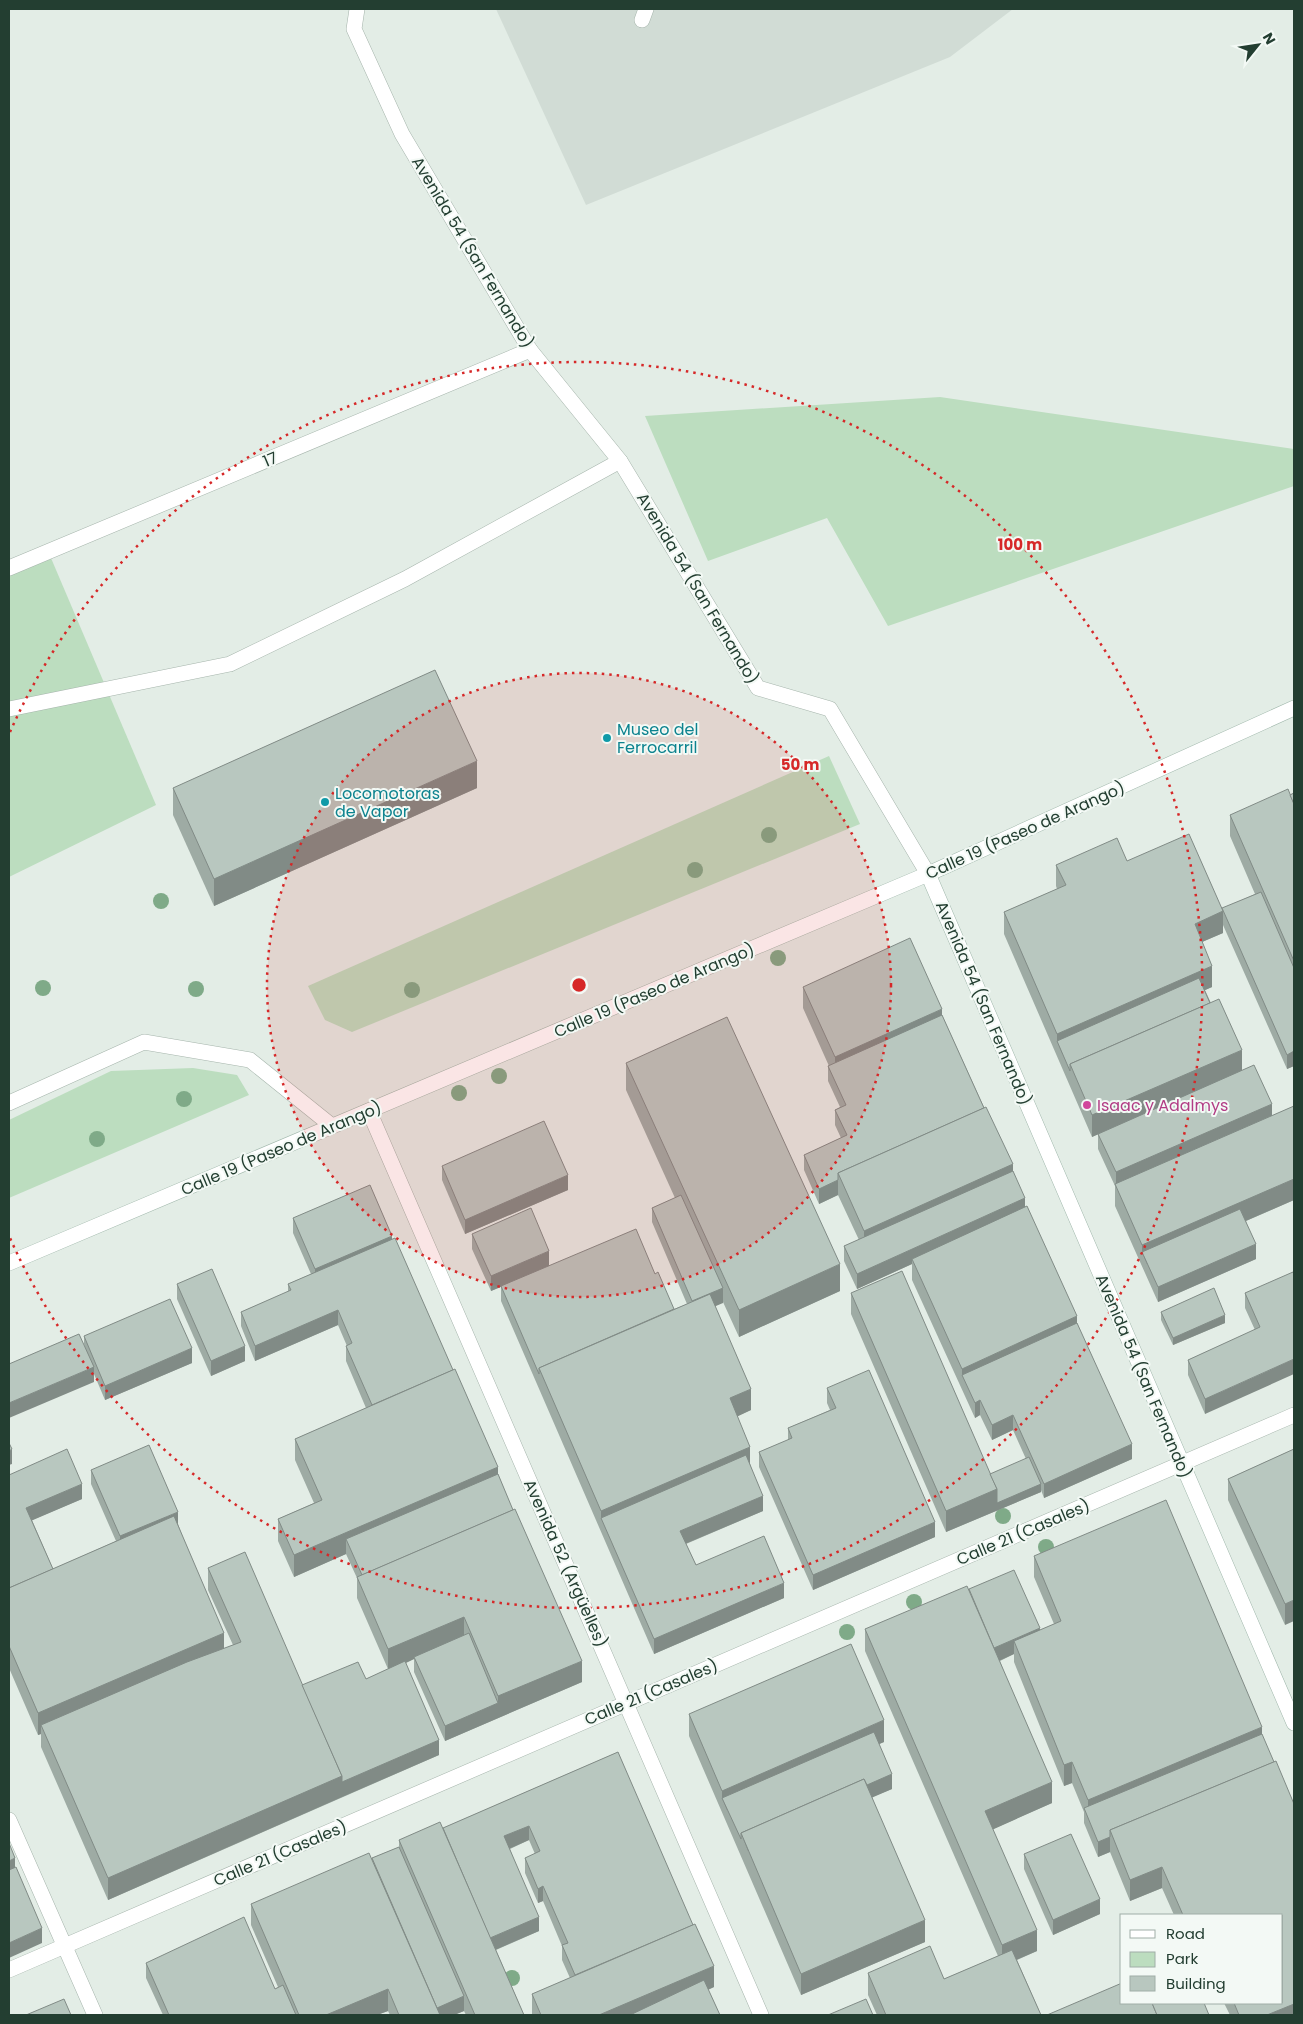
<svg xmlns="http://www.w3.org/2000/svg" width="1303" height="2024" viewBox="0 0 1303 2024" font-family="Poppins,sans-serif">
  <style>
    .built { fill: #d1dcd5 }
    .green { fill: #bcddbf }
    .lines { fill: none; stroke-linecap: round; stroke-linejoin: round }
    .lane-casing { stroke: #a6b5ac; stroke-width: 16 }
    .street-casing { stroke: #a6b5ac; stroke-width: 16 }
    .secondary-casing { stroke: #a1b8ac; stroke-width: 16 }
    .lane { stroke: #fff; stroke-width: 15 }
    .street { stroke: #fff; stroke-width: 15 }
    .secondary { stroke: #fff; stroke-width: 15 }
    .tree { fill: #7faa88 }
    .wall { fill: #9eaba4 }
    .shaded-wall { fill: #818b86 }
    .building { fill: #b8c7bf; stroke: #818b86 }
    .ring { fill: none; stroke: #d62828; stroke-width: 2.5; stroke-dasharray: 2.5 5 }
    .culture-dot { fill: #0f9aa8; stroke: #f3f9f5; stroke-width: 2 }
    .hotel-dot { fill: #d1479c; stroke: #f3f9f5; stroke-width: 2 }
    .labels { text-anchor: middle; stroke-width: 4; stroke-linejoin: round; paint-order: stroke }
    .street-label { font-size: 16px; fill: #233e31; stroke: #f3f9f5 }
    .culture-label { font-size: 16px; fill: #0d838f; stroke: #f3f9f5; text-anchor: start }
    .hotel-label { font-size: 16px; fill: #b23c85; stroke: #f3f9f5; text-anchor: start }
    .centre { fill: #d62828; stroke: #f3f9f5; stroke-width: 2.5 }
    .ring-label { font-size: 15px; text-anchor: middle; font-weight: bold; fill: #d62828; stroke: #f3f9f5; stroke-width: 4; stroke-linejoin: round; paint-order: stroke }
  </style>
  <rect width="100%" height="100%" fill="#e3ede6"/>
  <polygon class="built" points="496,9 1013,9 950,57 586,205"/>
  <g class="green">
    <polygon points="940,397 1294,449 1294,486 888,626 827,518 708,561 645,416"/>
    <polygon points="48,551 156,805 9,877 9,568"/>
    <polygon points="829,756 860,824 352,1032 325,1020 308,986"/>
    <polygon points="193,1068 237,1075 249,1095 9,1198 9,1120 111,1071"/>
  </g>
  <g class="lines">
    <defs>
      <g id="lane">
        <polyline points="642,20 646,9"/>
        <polyline points="9,568 530,350"/>
        <polyline points="9,709 230,664 405,579 620,461"/>
        <polyline points="9,1103 144,1042 250,1060 332,1126"/>
      </g>
      <g id="street">
        <polyline points="357,9 354,29 402,134 530,350 620,461 758,688 830,709 928,874"/>
        <polyline points="369,1111 761,2015"/>
        <polyline points="9,1820 95,2015"/>
        <polyline points="9,1970 1294,1415"/>
      </g>
      <g id="secondary">
        <polyline points="928,874 1294,1723"/>
        <polyline points="9,1263 928,874 1294,708"/>
      </g>
    </defs>
    <use href="#lane" class="lane-casing"/>
    <use href="#street" class="street-casing"/>
    <use href="#secondary" class="secondary-casing"/>
    <use href="#lane" class="lane"/>
    <use href="#street" class="street"/>
    <use href="#secondary" class="secondary"/>
  </g>
  <g class="tree">
    <circle cx="769" cy="835" r="8"/>
    <circle cx="695" cy="870" r="8"/>
    <circle cx="161" cy="901" r="8"/>
    <circle cx="778" cy="958" r="8"/>
    <circle cx="43" cy="988" r="8"/>
    <circle cx="196" cy="989" r="8"/>
    <circle cx="412" cy="990" r="8"/>
    <circle cx="499" cy="1076" r="8"/>
    <circle cx="459" cy="1093" r="8"/>
    <circle cx="184" cy="1099" r="8"/>
    <circle cx="97" cy="1139" r="8"/>
    <circle cx="1003" cy="1516" r="8"/>
    <circle cx="1046" cy="1547" r="8"/>
    <circle cx="914" cy="1602" r="8"/>
    <circle cx="847" cy="1632" r="8"/>
    <circle cx="512" cy="1978" r="8"/>
  </g>
  <g class="wall">
    <polygon points="173,788 477,788 214,906 173,815"/>
    <polygon points="1294,793 1294,1066 1287,1069 1223,925 1223,933 1202,942 1212,987 1205,990 1242,1071 1272,1116 1294,1106 1294,1200 1246,1221 1256,1259 1158,1302 1115,1206 1115,1186 1098,1149 1098,1134 1092,1137 1004,934 1004,912 1057,889 1056,886 1056,865 1127,861 1222,909 1255,894 1230,836 1230,815"/>
    <polygon points="803,987 942,1015 1013,1171 1025,1207 1077,1323 1132,1459 1044,1498 1041,1490 1041,1492 946,1532 851,1314 851,1293 991,1474 1026,1459 1013,1430 992,1440 980,1415 975,1418 912,1280 912,1264 857,1289 844,1261 844,1246 859,1240 838,1195 819,1204 804,1170 804,1155 841,1138 835,1125 835,1110 840,1107 828,1081 828,1066 829,1066 803,1008"/>
    <polygon points="626,1063 840,1291 739,1337 723,1302 715,1306 751,1410 737,1416 763,1511 686,1544 696,1565 784,1598 654,1654 501,1301 501,1287 491,1291 472,1249 472,1234 549,1266 655,1274 674,1309 687,1304 652,1222 652,1208 675,1198 626,1090"/>
    <polygon points="442,1166 568,1190 465,1234 442,1180"/>
    <polygon points="293,1218 392,1239 498,1474 582,1682 445,1741 414,1672 414,1659 406,1663 439,1755 108,1900 41,1747 41,1734 38,1735 9,1668 9,1475 82,1499 32,1520 53,1569 116,1541 91,1484 91,1470 178,1524 224,1649 233,1645 208,1590 208,1568 302,1685 366,1679 388,1669 357,1598 357,1578 346,1554 294,1577 278,1541 278,1519 314,1503 295,1460 295,1439 366,1408 346,1361 346,1346 347,1346 338,1325 255,1361 241,1326 241,1312 288,1292 288,1284 311,1274 293,1233"/>
    <polygon points="1294,1275 1205,1414 1188,1375 1188,1360 1255,1330 1245,1308 1245,1293"/>
    <polygon points="177,1284 245,1361 211,1376 177,1299"/>
    <polygon points="1161,1312 1225,1323 1173,1345 1161,1320"/>
    <polygon points="84,1336 192,1363 105,1400 94,1374 94,1382 84,1344"/>
    <polygon points="827,1388 935,1537 813,1590 759,1467 759,1452 788,1440 788,1428 830,1410 827,1403"/>
    <polygon points="1294,1449 1285,1625 1228,1500 1228,1479"/>
    <polygon points="1034,1556 1262,1734 1294,2015 1230,2015 1224,2003 1282,2003 1282,1915 1174,1915 1162,1888 1130,1901 1110,1852 1098,1857 1084,1823 1084,1812 1072,1783 1064,1786 1014,1662 1014,1654 1000,1661 1052,1803 993,1829 1037,1951 1017,1960 1041,2015 877,2015 868,1995 868,1973 944,1979 998,1956 865,1651 865,1629 969,1589 1040,1630 1054,1624 1034,1577"/>
    <polygon points="689,1714 884,1742 879,1744 892,1789 872,1797 925,1942 801,1995 689,1736"/>
    <polygon points="618,1752 714,1987 708,1990 720,2015 532,2015 532,1994 570,1978 562,1960 562,1946 543,1901 538,1903 525,1873 525,1858 535,1854 529,1840 510,1849 539,1931 496,1950 524,2015 466,2015 464,2011 454,2015 390,2015 388,2011 377,2015 163,2015 146,1978 146,1963 275,1989 278,1987 251,1925 251,1904 372,1858 399,1847 399,1840 443,1828"/>
    <polygon points="1024,1854 1100,1914 1053,1935 1024,1869"/>
  </g>
  <g class="shaded-wall">
    <polygon points="477,761 477,788 214,906 214,879"/>
    <polygon points="1223,911 1223,933 1195,945 1195,924"/>
    <polygon points="1212,966 1212,987 1062,1053 1057,1041 1057,1055 1057,1034"/>
    <polygon points="942,1009 942,1030 835,1079 835,1057"/>
    <polygon points="1242,1050 1242,1071 1092,1137 1092,1115"/>
    <polygon points="1294,1051 1294,1066 1287,1069 1287,1055"/>
    <polygon points="1272,1104 1272,1118 1116,1185 1116,1172"/>
    <polygon points="1013,1164 1013,1185 864,1252 864,1231"/>
    <polygon points="568,1175 568,1190 465,1234 465,1220"/>
    <polygon points="1294,1179 1294,1200 1147,1264 1142,1252 1142,1245"/>
    <polygon points="838,1180 838,1195 819,1204 819,1189"/>
    <polygon points="1025,1198 1025,1213 912,1259 912,1264 857,1289 857,1274"/>
    <polygon points="392,1236 392,1251 315,1284 315,1269"/>
    <polygon points="1256,1244 1256,1259 1158,1302 1158,1287"/>
    <polygon points="549,1251 549,1266 491,1291 491,1276"/>
    <polygon points="840,1264 840,1291 739,1337 739,1310"/>
    <polygon points="723,1288 723,1303 692,1316 692,1301"/>
    <polygon points="338,1310 338,1325 255,1361 255,1346"/>
    <polygon points="1225,1315 1225,1323 1173,1345 1173,1338"/>
    <polygon points="1077,1316 1077,1338 962,1375 962,1369"/>
    <polygon points="245,1346 245,1361 211,1376 211,1361"/>
    <polygon points="192,1348 192,1363 105,1400 105,1386"/>
    <polygon points="1294,1359 1294,1374 1205,1414 1205,1399"/>
    <polygon points="94,1367 94,1382 9,1418 9,1403"/>
    <polygon points="751,1389 751,1410 730,1420 730,1398"/>
    <polygon points="980,1400 980,1415 975,1418 975,1403"/>
    <polygon points="1013,1415 1013,1430 992,1440 992,1425"/>
    <polygon points="1132,1444 1132,1459 1044,1498 1044,1484"/>
    <polygon points="750,1447 750,1468 601,1518 601,1511"/>
    <polygon points="12,1449 12,1464 9,1465 9,1451"/>
    <polygon points="498,1467 498,1489 346,1539 346,1554 294,1577 294,1555"/>
    <polygon points="82,1484 82,1499 26,1523 26,1508"/>
    <polygon points="1041,1484 1041,1492 946,1532 946,1511 997,1489"/>
    <polygon points="763,1496 763,1511 680,1546 680,1531"/>
    <polygon points="178,1512 178,1527 120,1551 120,1536"/>
    <polygon points="935,1522 935,1537 813,1590 813,1575"/>
    <polygon points="784,1583 784,1598 654,1654 654,1639"/>
    <polygon points="1294,1600 1294,1621 1285,1625 1285,1604"/>
    <polygon points="464,1617 464,1638 414,1657 414,1659 388,1671 388,1649"/>
    <polygon points="1040,1628 1040,1643 1014,1641 1014,1654 992,1664 992,1649"/>
    <polygon points="224,1633 224,1654 41,1725 41,1734 38,1735 38,1713"/>
    <polygon points="582,1661 582,1682 445,1741 445,1726 498,1703 498,1696"/>
    <polygon points="884,1720 884,1742 727,1810 722,1798 722,1791"/>
    <polygon points="1262,1727 1262,1748 1088,1817 1088,1800"/>
    <polygon points="439,1740 439,1755 342,1797 342,1782"/>
    <polygon points="1072,1762 1072,1783 1064,1786 1064,1765"/>
    <polygon points="892,1774 892,1789 748,1851 743,1838"/>
    <polygon points="342,1776 342,1797 108,1900 108,1878"/>
    <polygon points="1052,1782 1052,1803 985,1833 985,1811"/>
    <polygon points="529,1826 529,1840 504,1851 504,1836"/>
    <polygon points="1110,1837 1110,1852 1098,1857 1098,1842"/>
    <polygon points="15,1858 15,1879 9,1882 9,1861"/>
    <polygon points="1162,1867 1162,1888 1130,1901 1130,1880"/>
    <polygon points="543,1886 543,1901 538,1903 538,1889"/>
    <polygon points="1100,1899 1100,1914 1053,1935 1053,1920"/>
    <polygon points="539,1917 539,1931 488,1953 488,1939"/>
    <polygon points="925,1920 925,1942 801,1995 801,1974"/>
    <polygon points="42,1928 42,1943 9,1958 9,1943"/>
    <polygon points="1037,1930 1037,1951 1002,1966 1002,1945"/>
    <polygon points="714,1966 714,1987 649,2015 599,2015"/>
    <polygon points="388,1989 388,2011 377,2015 326,2015"/>
    <polygon points="464,1996 464,2011 454,2015 434,2015 434,2009"/>
    <polygon points="1294,2004 1294,2015 1267,2015"/>
  </g>
  <g class="building">
    <polygon points="435,670 477,761 214,879 173,788"/>
    <polygon points="1288,789 1294,804 1294,961 1230,815"/>
    <polygon points="1294,793 1294,804 1290,795"/>
    <polygon points="1189,834 1223,911 1195,924 1212,966 1057,1034 1004,912 1066,885 1056,865 1117,838 1127,861"/>
    <polygon points="1261,892 1294,968 1294,1051 1287,1055 1222,908"/>
    <polygon points="910,938 942,1009 835,1057 803,987"/>
    <polygon points="1199,978 1210,1003 1070,1064 1070,1071 1057,1041"/>
    <polygon points="1219,999 1242,1050 1092,1115 1070,1064"/>
    <polygon points="942,1015 984,1108 838,1173 838,1180 819,1189 804,1155 847,1135 835,1110 846,1105 828,1066"/>
    <polygon points="727,1017 840,1264 739,1310 626,1063"/>
    <polygon points="1254,1065 1272,1104 1116,1172 1098,1134"/>
    <polygon points="1294,1106 1294,1179 1142,1245 1115,1184"/>
    <polygon points="986,1107 1013,1164 864,1231 838,1173"/>
    <polygon points="544,1121 568,1175 465,1220 442,1166"/>
    <polygon points="1013,1171 1025,1198 857,1274 844,1246"/>
    <polygon points="370,1185 392,1236 315,1269 293,1218"/>
    <polygon points="681,1195 723,1288 692,1301 652,1208"/>
    <polygon points="1027,1206 1077,1316 962,1369 912,1259"/>
    <polygon points="531,1208 549,1251 491,1276 472,1234"/>
    <polygon points="1240,1209 1256,1244 1158,1287 1142,1252"/>
    <polygon points="636,1229 655,1274 658,1272 674,1309 539,1368 539,1374 501,1286"/>
    <polygon points="395,1238 453,1370 372,1405 346,1346 352,1343 338,1310 255,1346 241,1312 291,1290 288,1284"/>
    <polygon points="212,1269 245,1346 211,1361 177,1284"/>
    <polygon points="902,1271 997,1489 946,1511 851,1293"/>
    <polygon points="1293,1272 1294,1275 1294,1359 1205,1399 1188,1360 1260,1327 1245,1293"/>
    <polygon points="1214,1288 1225,1315 1173,1338 1161,1312"/>
    <polygon points="710,1294 751,1389 730,1398 750,1447 601,1511 539,1368"/>
    <polygon points="170,1299 192,1348 105,1386 84,1336"/>
    <polygon points="1077,1323 1132,1444 1044,1484 1013,1415 992,1425 980,1400 975,1403 962,1375"/>
    <polygon points="79,1334 94,1367 9,1403 9,1364"/>
    <polygon points="455,1369 498,1467 294,1555 278,1519 322,1500 295,1439"/>
    <polygon points="869,1370 935,1522 813,1575 759,1452 792,1438 788,1428 836,1408 827,1388"/>
    <polygon points="9,1443 12,1449 9,1451"/>
    <polygon points="149,1445 178,1512 120,1536 91,1470"/>
    <polygon points="67,1449 82,1484 26,1508 53,1569 9,1588 9,1475"/>
    <polygon points="1294,1449 1294,1600 1285,1604 1228,1479"/>
    <polygon points="746,1455 763,1496 680,1531 696,1565 764,1536 784,1583 654,1639 601,1518"/>
    <polygon points="1029,1457 1041,1484 997,1503 997,1489 990,1474"/>
    <polygon points="498,1474 513,1510 362,1575 346,1539"/>
    <polygon points="1166,1500 1262,1727 1088,1800 1072,1762 1064,1765 1014,1641 1061,1621 1034,1556"/>
    <polygon points="515,1509 582,1661 498,1696 464,1617 388,1649 357,1577"/>
    <polygon points="174,1516 224,1633 38,1713 9,1646 9,1588"/>
    <polygon points="245,1552 342,1776 108,1878 41,1725 187,1662 241,1642 208,1568"/>
    <polygon points="1014,1570 1040,1628 994,1648 969,1589"/>
    <polygon points="967,1586 1052,1782 985,1811 1037,1930 1002,1945 865,1629"/>
    <polygon points="469,1633 498,1703 445,1726 414,1657"/>
    <polygon points="851,1644 884,1720 722,1791 689,1714"/>
    <polygon points="405,1661 439,1740 342,1782 342,1776 302,1685 358,1662 366,1679"/>
    <polygon points="874,1732 892,1774 867,1785 864,1779 741,1833 741,1839 722,1798"/>
    <polygon points="1262,1734 1274,1762 1110,1830 1110,1837 1098,1842 1084,1808"/>
    <polygon points="618,1752 693,1925 575,1975 562,1945 568,1943 543,1886 538,1889 525,1858 540,1851 529,1826 504,1836 539,1917 490,1938 443,1828"/>
    <polygon points="1276,1761 1294,1804 1294,2004 1267,2015 1239,2015 1234,2003 1282,2003 1282,1915 1183,1915 1162,1867 1130,1880 1110,1830"/>
    <polygon points="864,1779 925,1920 801,1974 741,1833"/>
    <polygon points="440,1822 524,2015 475,2015 399,1840"/>
    <polygon points="1071,1834 1100,1899 1053,1920 1024,1854"/>
    <polygon points="9,1843 15,1858 9,1861"/>
    <polygon points="399,1847 464,1996 437,2008 372,1858"/>
    <polygon points="369,1853 440,2015 399,2015 388,1989 326,2015 299,2015 251,1904"/>
    <polygon points="16,1867 42,1928 9,1943 9,1870"/>
    <polygon points="244,1917 275,1989 283,1985 296,2015 169,2015 146,1963"/>
    <polygon points="695,1924 714,1966 599,2015 541,2015 532,1994"/>
    <polygon points="930,1946 944,1979 1012,1950 1041,2015 886,2015 868,1973"/>
    <polygon points="704,1980 720,2015 630,2015"/>
    <polygon points="1122,1983 1122,2003 1152,2003 1157,2015 1047,2015"/>
    <polygon points="64,1999 71,2015 26,2015"/>
    <polygon points="866,1999 873,2015 828,2015"/>
    <polygon points="1152,2003 1204,2003 1209,2015 1157,2015"/>
  </g>
  <circle cx="579" cy="985" r="312" fill="#d62828" fill-opacity=".12"/>
  <g class="ring">
    <circle cx="579" cy="985" r="312"/>
    <path d="M10 732A623 623 0 1 1 10 1238"/>
  </g>
  <g class="culture-dot">
    <circle cx="607" cy="738" r="5"/>
    <circle cx="325" cy="802" r="5"/>
  </g>
  <circle class="hotel-dot" cx="1087" cy="1105" r="5"/>
  <g class="labels">
    <g class="street-label">
      <text transform="translate(473 252) rotate(59)" y="6">Avenida 54 (San Fernando)</text>
      <text transform="translate(270 459) rotate(-23)" y="6">17</text>
      <text transform="translate(698 588) rotate(59)" y="6">Avenida 54 (San Fernando)</text>
      <text transform="translate(1025 830) rotate(-24)" y="6">Calle 19 (Paseo de Arango)</text>
      <text transform="translate(654 990) rotate(-23)" y="6">Calle 19 (Paseo de Arango)</text>
      <text transform="translate(984 1003) rotate(67)" y="6">Avenida 54 (San Fernando)</text>
      <text transform="translate(281 1148) rotate(-23)" y="6">Calle 19 (Paseo de Arango)</text>
      <text transform="translate(1144 1376) rotate(67)" y="6">Avenida 54 (San Fernando)</text>
      <text transform="translate(1023 1532) rotate(-23)" y="6">Calle 21 (Casales)</text>
      <text transform="translate(566 1563) rotate(66)" y="6">Avenida 52 (Argüelles)</text>
      <text transform="translate(651 1692) rotate(-23)" y="6">Calle 21 (Casales)</text>
      <text transform="translate(280 1853) rotate(-23)" y="6">Calle 21 (Casales)</text>
    </g>
    <g class="culture-label">
      <text x="617" y="735">Museo del<tspan x="617" dy="18">Ferrocarril</tspan></text>
      <text x="335" y="799">Locomotoras<tspan x="335" dy="18">de Vapor</tspan></text>
    </g>
    <g class="hotel-label">
      <text x="1097" y="1111">Isaac y Adalmys</text>
    </g>
  </g>
  <circle cx="579" cy="985" r="8" class="centre"/>
  <g class="ring-label">
    <text x="1020" y="550">100 m</text>
    <text x="800" y="770">50 m</text>
  </g>
  <rect width="1303" height="2024" fill="none" stroke="#233e31" stroke-width="20"/>
  <rect x="1120" y="1914" width="162" height="90" fill="#f3f9f5" stroke="#a0aea7"/>
  <rect x="1130" y="1930" width="25" height="8" fill="#ffffff" stroke="#a0aea7"/>
  <text x="1166" y="1939" font-size="15" fill="#233e31">Road</text>
  <rect x="1130" y="1952" width="25" height="15" fill="#bcddbf" stroke="#a0aea7"/>
  <text x="1166" y="1964" font-size="15" fill="#233e31">Park</text>
  <rect x="1130" y="1976" width="25" height="15" fill="#b8c7bf" stroke="#a0aea7"/>
  <text x="1166" y="1989" font-size="15" fill="#233e31">Building</text>
  <g transform="translate(1258 45) rotate(60)" stroke="#f3f9f5" stroke-width="4" paint-order="stroke">
  <path d="M0-4L9 19L0 12L-9 19Z" fill="#233e31"/>
  <text y="-8" font-size="14" font-weight="bold" text-anchor="middle" fill="#233e31">N</text>
  </g>
</svg>
